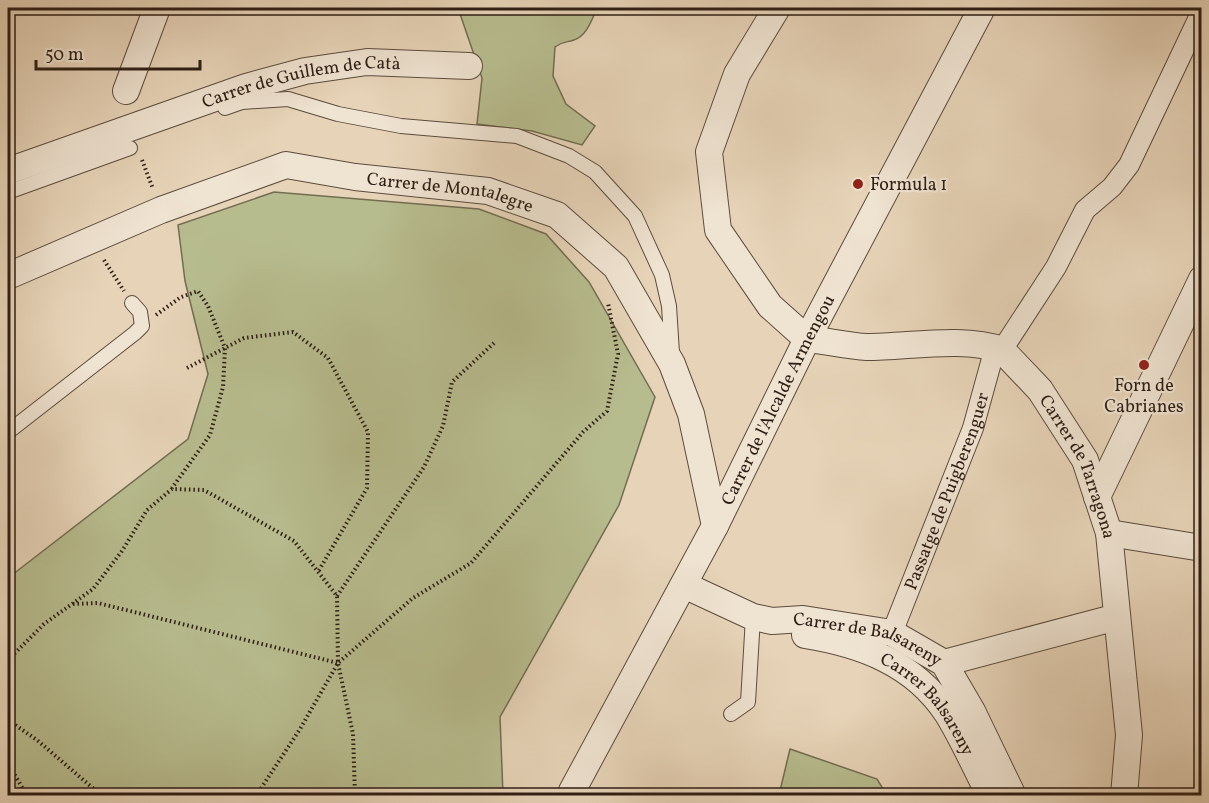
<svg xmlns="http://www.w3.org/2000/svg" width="1209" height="803" viewBox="0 0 1209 803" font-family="Vollkorn,serif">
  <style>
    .green { fill: #b7bc8e; stroke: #726d52; stroke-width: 1.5 }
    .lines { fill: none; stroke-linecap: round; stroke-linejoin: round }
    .service-casing { stroke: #5c4c3e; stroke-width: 16 }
    .pedestrian-casing { stroke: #5c4c3e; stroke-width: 22 }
    .minor-casing { stroke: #5c4c3e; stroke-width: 28 }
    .path { stroke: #2e1e16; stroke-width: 4; stroke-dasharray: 1.5 3; stroke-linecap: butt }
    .service { stroke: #efe3d1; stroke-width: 14 }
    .pedestrian { stroke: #efe3d1; stroke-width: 20 }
    .minor { stroke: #efe3d1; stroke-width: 26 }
    .poi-dot { fill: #8f2418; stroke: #efe3d1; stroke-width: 2 }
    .labels { text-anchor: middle; stroke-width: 4.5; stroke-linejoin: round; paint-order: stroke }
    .street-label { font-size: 18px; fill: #2e1e16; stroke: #efe3d1 }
    .poi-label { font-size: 18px; fill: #2e1e16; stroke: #efe3d1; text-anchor: start }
  </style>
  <rect width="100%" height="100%" fill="#e7d4b8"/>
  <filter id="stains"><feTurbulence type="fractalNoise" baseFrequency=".00333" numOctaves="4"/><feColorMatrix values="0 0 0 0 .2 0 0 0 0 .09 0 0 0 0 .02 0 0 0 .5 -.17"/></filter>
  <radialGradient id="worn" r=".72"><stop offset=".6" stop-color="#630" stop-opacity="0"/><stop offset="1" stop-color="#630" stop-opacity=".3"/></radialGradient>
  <g class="green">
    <path d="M458,8H597C592,19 587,36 574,40C565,43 563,41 555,47L553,76L566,104L595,126L582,145L532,131L477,124L482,78Z"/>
    <polygon points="274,192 479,209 546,234 589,282 655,397 619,505 500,717 503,795 8,795 8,578 188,439 208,374 185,281 178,225"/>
    <polygon points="790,749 877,779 887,795 779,795"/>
  </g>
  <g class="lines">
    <defs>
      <g id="service">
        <polyline points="225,108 242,102 288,99 338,114 401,126 517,136 569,156 595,172 635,216 662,275 669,306 672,353"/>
        <polyline points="8,192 130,148"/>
        <polyline points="8,432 135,333 142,326 140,312 132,303"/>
        <polyline points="731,714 748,702 753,617"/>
      </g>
      <g id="pedestrian">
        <polyline points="1002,350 1056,267 1085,210 1112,187 1129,165 1202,11"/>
        <path id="s1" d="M892,633L973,428L995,348"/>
      </g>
      <g id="minor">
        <polyline points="777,8 737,74 709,152 718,230 770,306 807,339"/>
        <polyline points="126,91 157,8"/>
        <path id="s2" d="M8,171L246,87L305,71L367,62L469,66"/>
        <path id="s3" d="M8,276L161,210L286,165L355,177L488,191L557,215L616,267L672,364L691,414L715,526"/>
        <path id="s4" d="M807,339C827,341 848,346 867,347C909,347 963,336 1002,350L1040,390L1085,460L1109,533L1129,735L1124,796"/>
        <polyline points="1097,497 1202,279"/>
        <polyline points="1109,533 1202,548"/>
        <path id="s5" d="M684,585L753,617L772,621L803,619L892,633L944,663L972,711L1013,796"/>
        <path id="s6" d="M805,635C861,644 914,663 947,713C963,739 976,768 990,796"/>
        <polyline points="944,663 1117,617"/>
        <path id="s7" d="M572,791L715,526L807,339L982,8"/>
      </g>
    </defs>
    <use href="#service" class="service-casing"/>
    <use href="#pedestrian" class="pedestrian-casing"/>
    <use href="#minor" class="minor-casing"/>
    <g class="path">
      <polyline points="142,160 153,189"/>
      <polyline points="104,260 124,291"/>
      <polyline points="156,315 181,297 198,291 208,306 225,348 223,387 210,435 172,488"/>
      <polyline points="187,368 244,338 293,332 328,358 368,432 367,488 318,572"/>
      <polyline points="337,596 424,467 443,426 452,382 494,343"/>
      <polyline points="73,604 98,603 338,663"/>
      <polyline points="8,660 44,624 93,589 122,551 147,510 172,489 204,490 294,541 337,596 338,663 353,734 355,796"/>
      <polyline points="8,720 37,740 102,796"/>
      <polyline points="8,763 27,796"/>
      <polyline points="256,796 300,729 338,663 413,598 471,563 583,432 607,411 618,354 608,303"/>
      <polyline points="515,796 517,796"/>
    </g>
    <use href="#service" class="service"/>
    <use href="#pedestrian" class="pedestrian"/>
    <use href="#minor" class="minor"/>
  </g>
  <g class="poi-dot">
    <circle cx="858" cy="184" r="6"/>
    <circle cx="1144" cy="365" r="6"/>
  </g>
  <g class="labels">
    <g class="street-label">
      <text dy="6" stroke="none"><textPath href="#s2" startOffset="308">Carrer de Guillem de Catà</textPath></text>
      <text dy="6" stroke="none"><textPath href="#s3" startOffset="466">Carrer de Montalegre</textPath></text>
      <text dy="6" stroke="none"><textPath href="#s7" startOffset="442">Carrer de l'Alcalde Armengou</textPath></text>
      <text dy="6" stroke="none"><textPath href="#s4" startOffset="338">Carrer de Tarragona</textPath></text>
      <text dy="6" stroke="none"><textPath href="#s1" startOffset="152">Passatge de Puigberenguer</textPath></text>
      <text dy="6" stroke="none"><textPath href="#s5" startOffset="195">Carrer de Balsareny</textPath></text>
      <text dy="6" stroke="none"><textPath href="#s6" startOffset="147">Carrer Balsareny</textPath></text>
    </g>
    <g class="poi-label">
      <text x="870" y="190">Formula 1</text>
      <text x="1144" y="391" text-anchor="middle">Forn de<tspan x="1144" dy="21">Cabrianes</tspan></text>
    </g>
  </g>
  <rect width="1209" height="803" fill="none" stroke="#e7d4b8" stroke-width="30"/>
  <rect x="9" y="9" width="1191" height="785" fill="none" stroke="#2e1e16" stroke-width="3"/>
  <rect x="15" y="15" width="1179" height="773" fill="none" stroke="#2e1e16" stroke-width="1.5"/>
  <path d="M36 60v9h164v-9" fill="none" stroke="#2e1e16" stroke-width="3"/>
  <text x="45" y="60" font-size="18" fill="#2e1e16" stroke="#efe3d1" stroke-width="4.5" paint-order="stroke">50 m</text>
  <rect width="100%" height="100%" filter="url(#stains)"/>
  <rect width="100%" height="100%" fill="url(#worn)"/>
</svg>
